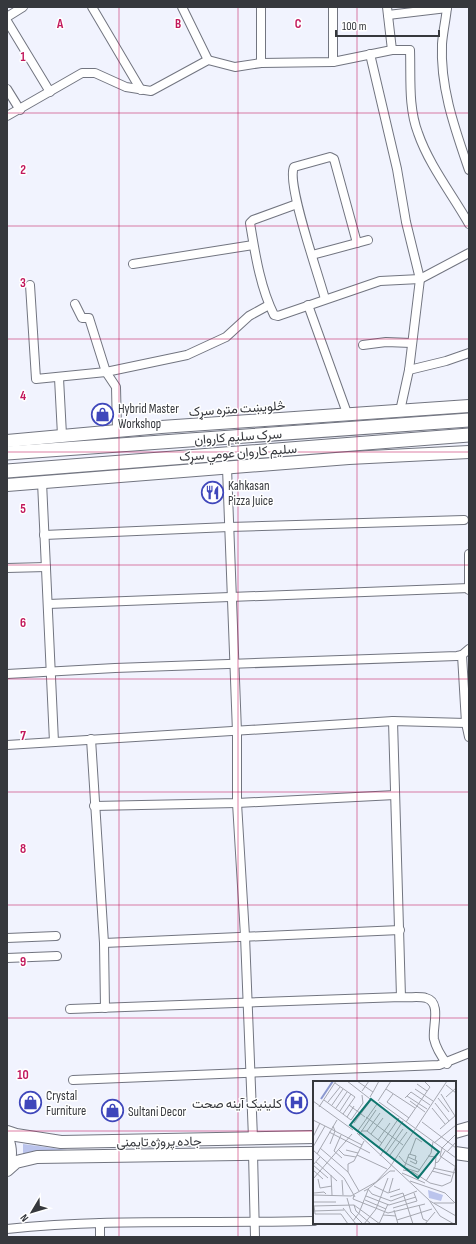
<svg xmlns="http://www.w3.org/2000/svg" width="476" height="1244" viewBox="0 0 476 1244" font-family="'Sofia Sans Condensed',Vazirmatn,sans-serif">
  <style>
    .green { fill: #bbc4ec }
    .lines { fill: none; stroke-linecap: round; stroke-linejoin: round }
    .street-casing { stroke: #727580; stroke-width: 10 }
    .secondary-casing { stroke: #727580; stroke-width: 14 }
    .primary-casing { stroke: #727580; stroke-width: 15 }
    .street { stroke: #fff; stroke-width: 8 }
    .secondary { stroke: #fff; stroke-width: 12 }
    .primary { stroke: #fff; stroke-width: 13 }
    .grid { fill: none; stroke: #c2185b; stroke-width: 1; stroke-opacity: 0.55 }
    .labels { text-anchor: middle; stroke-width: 3; stroke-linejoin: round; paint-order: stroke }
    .poi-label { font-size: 13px; fill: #36383d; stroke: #fff; text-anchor: start }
    .street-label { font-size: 13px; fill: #36383d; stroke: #fff }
    .inset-river { fill: none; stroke: #8a97cf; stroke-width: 2 }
    .inset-road { fill: none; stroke: #a6a8b1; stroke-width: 1 }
    .view { fill: #0f766e; fill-opacity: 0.15; stroke: #0f766e; stroke-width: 2 }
    .inset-edge { fill: none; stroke: #36383d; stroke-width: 2 }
    .grid-label { font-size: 13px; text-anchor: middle; font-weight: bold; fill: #c2185b; stroke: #fff; stroke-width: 3; stroke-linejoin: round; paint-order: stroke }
  </style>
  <rect width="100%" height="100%" fill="#f1f3fe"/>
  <polygon class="green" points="23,1144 75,1151 23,1157"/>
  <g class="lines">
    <defs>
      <g id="street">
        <polyline points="92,7 141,90"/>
        <polyline points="182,7 208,60"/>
        <polyline points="333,7 333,62"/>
        <polyline points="387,7 392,50"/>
        <path d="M447,7C446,19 443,31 442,44C440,88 455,129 469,170"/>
        <polyline points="388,15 447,8"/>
        <polyline points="7,17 23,7"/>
        <polyline points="7,21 50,92"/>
        <polyline points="370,54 397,169 406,222 420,279 409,370 400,411"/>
        <polyline points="261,63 261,7"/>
        <polyline points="7,89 20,110"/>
        <path d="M7,116L82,73H95L126,87L151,91L208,60L235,67L261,63L333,62L392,50H410C411,77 408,107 418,133C429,165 452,194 469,224"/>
        <path d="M297,204L253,220L250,223C255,253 260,287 274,315L278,316L380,281L420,279L469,253"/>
        <polyline points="312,255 368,240"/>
        <polyline points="133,264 253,245"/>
        <polyline points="30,285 36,379 106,372 187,355 226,337 249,316 269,305"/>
        <path d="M325,299C319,276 286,183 294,167L330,157L334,159L357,243"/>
        <polyline points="75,304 82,318 89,318 106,372 116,387 117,430"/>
        <polyline points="308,305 347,413"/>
        <polyline points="363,345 386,342 411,343"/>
        <polyline points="409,370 446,361 469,353"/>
        <polyline points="59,378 62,435"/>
        <polyline points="227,468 237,732 237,803 245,936 253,1138"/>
        <polyline points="42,482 54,742"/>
        <polyline points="44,535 229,527 464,520"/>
        <polyline points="469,554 469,590"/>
        <polyline points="7,568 46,567"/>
        <polyline points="48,604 469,588"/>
        <polyline points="462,655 466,723 469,737"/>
        <polyline points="7,674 115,668 457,656 462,655 469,649"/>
        <polyline points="393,721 401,997"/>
        <polyline points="91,739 104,943 105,1008"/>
        <polyline points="7,745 393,721 466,723"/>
        <polyline points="94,806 237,803 395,795"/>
        <polyline points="7,938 56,936"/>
        <polyline points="104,943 400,930"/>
        <polyline points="7,958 57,956"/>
        <path d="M70,1009L401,997C409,998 419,996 426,998C442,1002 432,1028 434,1039C436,1048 441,1056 447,1064"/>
        <polyline points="73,1080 439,1065 469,1053"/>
        <polyline points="253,1153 255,1237"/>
        <path d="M7,1229C109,1218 212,1224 314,1221"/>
        <polyline points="100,1237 100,1223"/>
      </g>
      <g id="secondary">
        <polyline points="7,441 161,427 469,406"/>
        <polyline points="7,485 349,458 469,452"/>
        <polyline points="7,1132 16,1135 61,1142 314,1137"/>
        <polyline points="455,1132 469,1128"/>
        <path d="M7,1138C11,1149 11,1157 7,1168"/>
        <polyline points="455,1153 469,1155"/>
        <polyline points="7,1170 16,1162 37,1157 314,1153"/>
      </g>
      <g id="primary">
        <polyline points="7,453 469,420"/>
        <polyline points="7,471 469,435"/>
      </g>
    </defs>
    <use href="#street" class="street-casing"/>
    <use href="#secondary" class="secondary-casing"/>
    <use href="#primary" class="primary-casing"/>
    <use href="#street" class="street"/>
    <use href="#secondary" class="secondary"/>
    <use href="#primary" class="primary"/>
  </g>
  <path class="grid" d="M119,7V1237M238,7V1237M357,7V1082M7,113H469M7,226H469M7,339H469M7,452H469M7,565H469M7,679H469M7,792H469M7,905H469M7,1018H469M7,1131H314M455,1131H469M357,1223V1237"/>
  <defs>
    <symbol id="shop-ring" viewBox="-11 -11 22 22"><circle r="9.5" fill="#fff" stroke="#3f47bb" stroke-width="1.5"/><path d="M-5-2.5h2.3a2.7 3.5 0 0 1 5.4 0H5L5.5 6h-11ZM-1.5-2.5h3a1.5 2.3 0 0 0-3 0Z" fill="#3f47bb"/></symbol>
    <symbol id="restaurant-ring" viewBox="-11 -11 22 22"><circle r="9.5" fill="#fff" stroke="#3f47bb" stroke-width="1.5"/><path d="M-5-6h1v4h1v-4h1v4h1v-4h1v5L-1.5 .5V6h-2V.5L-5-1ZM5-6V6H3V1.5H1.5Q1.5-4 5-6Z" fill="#3f47bb"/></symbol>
    <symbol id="hospital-ring" viewBox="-11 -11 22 22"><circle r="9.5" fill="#fff" stroke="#3f47bb" stroke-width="1.5"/><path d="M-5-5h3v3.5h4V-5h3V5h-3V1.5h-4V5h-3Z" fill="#3f47bb"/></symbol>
  </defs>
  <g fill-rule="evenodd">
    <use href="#shop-ring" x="90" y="402" width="25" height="25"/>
    <use href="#restaurant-ring" x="200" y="480" width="25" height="25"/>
    <use href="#shop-ring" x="18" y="1090" width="25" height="25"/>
    <use href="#hospital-ring" x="284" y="1090" width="25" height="25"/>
    <use href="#shop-ring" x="100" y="1098" width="25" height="25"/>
  </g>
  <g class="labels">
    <g class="poi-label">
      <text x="118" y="413">Hybrid Master<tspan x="118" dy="15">Workshop</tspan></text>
      <text x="228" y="490">Kahkasan<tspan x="228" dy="15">Pizza Juice</tspan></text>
      <text x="46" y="1100">Crystal<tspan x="46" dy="15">Furniture</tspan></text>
      <text x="282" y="1108" text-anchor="end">کلینیک آینه صحت</text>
      <text x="128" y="1116">Sultani Decor</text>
    </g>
    <g class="street-label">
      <text transform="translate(237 408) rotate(-4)" y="5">څلویښت متره سړک</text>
      <text transform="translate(238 436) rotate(-4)" y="5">سرک سلیم کاروان</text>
      <text transform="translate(238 452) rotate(-4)" y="5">سلیم کاروان عومي سړک</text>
      <text transform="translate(159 1141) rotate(-1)" y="5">جاده پروژه تایمنی</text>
    </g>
  </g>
  <g transform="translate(313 1081)">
    <rect width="143" height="143" fill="#f1f3fe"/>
    <path d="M115,109L130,114L128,120L116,117Z" fill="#bbc4ec"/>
    <path class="inset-river" d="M8,18L20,0"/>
    <path class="inset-road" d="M34,0L61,21M44,0L60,11L57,16M22,2L42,16L30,33M104,3L114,10M133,4L143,12M73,8L102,27M102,8L120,20M49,10L56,0M60,11L66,0M80,13L74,21L96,37M128,13L142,35M94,15L98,11L117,24M133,16L143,7M92,17L94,15L114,28M125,17L136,31M11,19L38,39L50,22L49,14M0,20L40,49M65,20L78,0M97,20L112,31M15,21L27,6M66,21L143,77M122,22L136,40M19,24L30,8M36,24L52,36M6,26L23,0M23,27L34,11M119,27L132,43M27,30L38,13M34,36L41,25M53,36L90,64M0,39L18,48M93,41L117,6L111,0M109,41L143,67M41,42L58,19M18,48L49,64M127,48L143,34M48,50H54L69,62M54,50L67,32M16,51L57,72M44,51L64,23M44,52L116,119L127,135L141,143M58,53L70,37M143,53L129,67L127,75L143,86M28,54L21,70L29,77M46,54L63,29M0,56L7,42M65,59L77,42M121,62L143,44M17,63L22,50L20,45M0,66L12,45M66,66L86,37M7,67L35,91M0,69L31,97L42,116M26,69L31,74L43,76M33,69L45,72M134,71L143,61M73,72L90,48M4,73L24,39M97,73L103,57L109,61M44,74L74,88M77,74L94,51M67,75L90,40M86,75L92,82L107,89M7,76L0,84L15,97M95,76L104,80L103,83L97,80M3,81L24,100M122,82L125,81L132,70M91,87L96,73L103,75L102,79M92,87L105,91L118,72L120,61M120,87L143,92M0,89L10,98M90,89L100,91L117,102L129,105L138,101L143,83M119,90L138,95M89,92L112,102M18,94L19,114M0,98L39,53M5,98L7,107L19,105M29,99L30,114M97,100L132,112L142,122M113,100L122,86L123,76L115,75M61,105L75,112L87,108M55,108L77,90H82M46,110L35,91V83L41,80L51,60M51,110L55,108L59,113L78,120L104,110M76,111L80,97M1,112L11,111L13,113M0,114L38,115L63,101L77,86L134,0M41,114L40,118L75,132L112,123M53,115L76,124L103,116M77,116L90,112L100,143M34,117L38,131L50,143M52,119L73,128M117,120L143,135M1,121H23M121,122H141M41,124L43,130L58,143M106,124L110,138L114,140M0,125L41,124L67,143M1,125L2,133H28M30,127L43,143M80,127L104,120L101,112M81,129L85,143M0,130L31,129M28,133L35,143M70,134L83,135M84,139L119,128M40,140L46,132L55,109M51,143L63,128L75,97M66,143L75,123M112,143L122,131"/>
    <path class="view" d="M58,18L126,71L105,97L37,44Z"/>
    <rect width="143" height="143" class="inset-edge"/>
  </g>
  <g class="grid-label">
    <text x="60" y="28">A</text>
    <text x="178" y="28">B</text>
    <text x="298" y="28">C</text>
    <text x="23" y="61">1</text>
    <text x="23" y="174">2</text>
    <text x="23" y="287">3</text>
    <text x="23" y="400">4</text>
    <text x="23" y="513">5</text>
    <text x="23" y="627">6</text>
    <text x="23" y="740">7</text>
    <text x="23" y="853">8</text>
    <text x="23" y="966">9</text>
    <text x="23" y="1079">10</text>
  </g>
  <rect width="476" height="1244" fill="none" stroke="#36383d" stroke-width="16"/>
  <g transform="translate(32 1212) rotate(232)" stroke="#ffffff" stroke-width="3" paint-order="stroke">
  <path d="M0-3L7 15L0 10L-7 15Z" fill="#36383d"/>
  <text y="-6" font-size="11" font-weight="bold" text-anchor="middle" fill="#36383d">N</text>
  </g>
  <path d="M336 30v6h103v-6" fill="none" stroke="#36383d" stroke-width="2"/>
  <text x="342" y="30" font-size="12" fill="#36383d" stroke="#ffffff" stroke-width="3" paint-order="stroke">100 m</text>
</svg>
